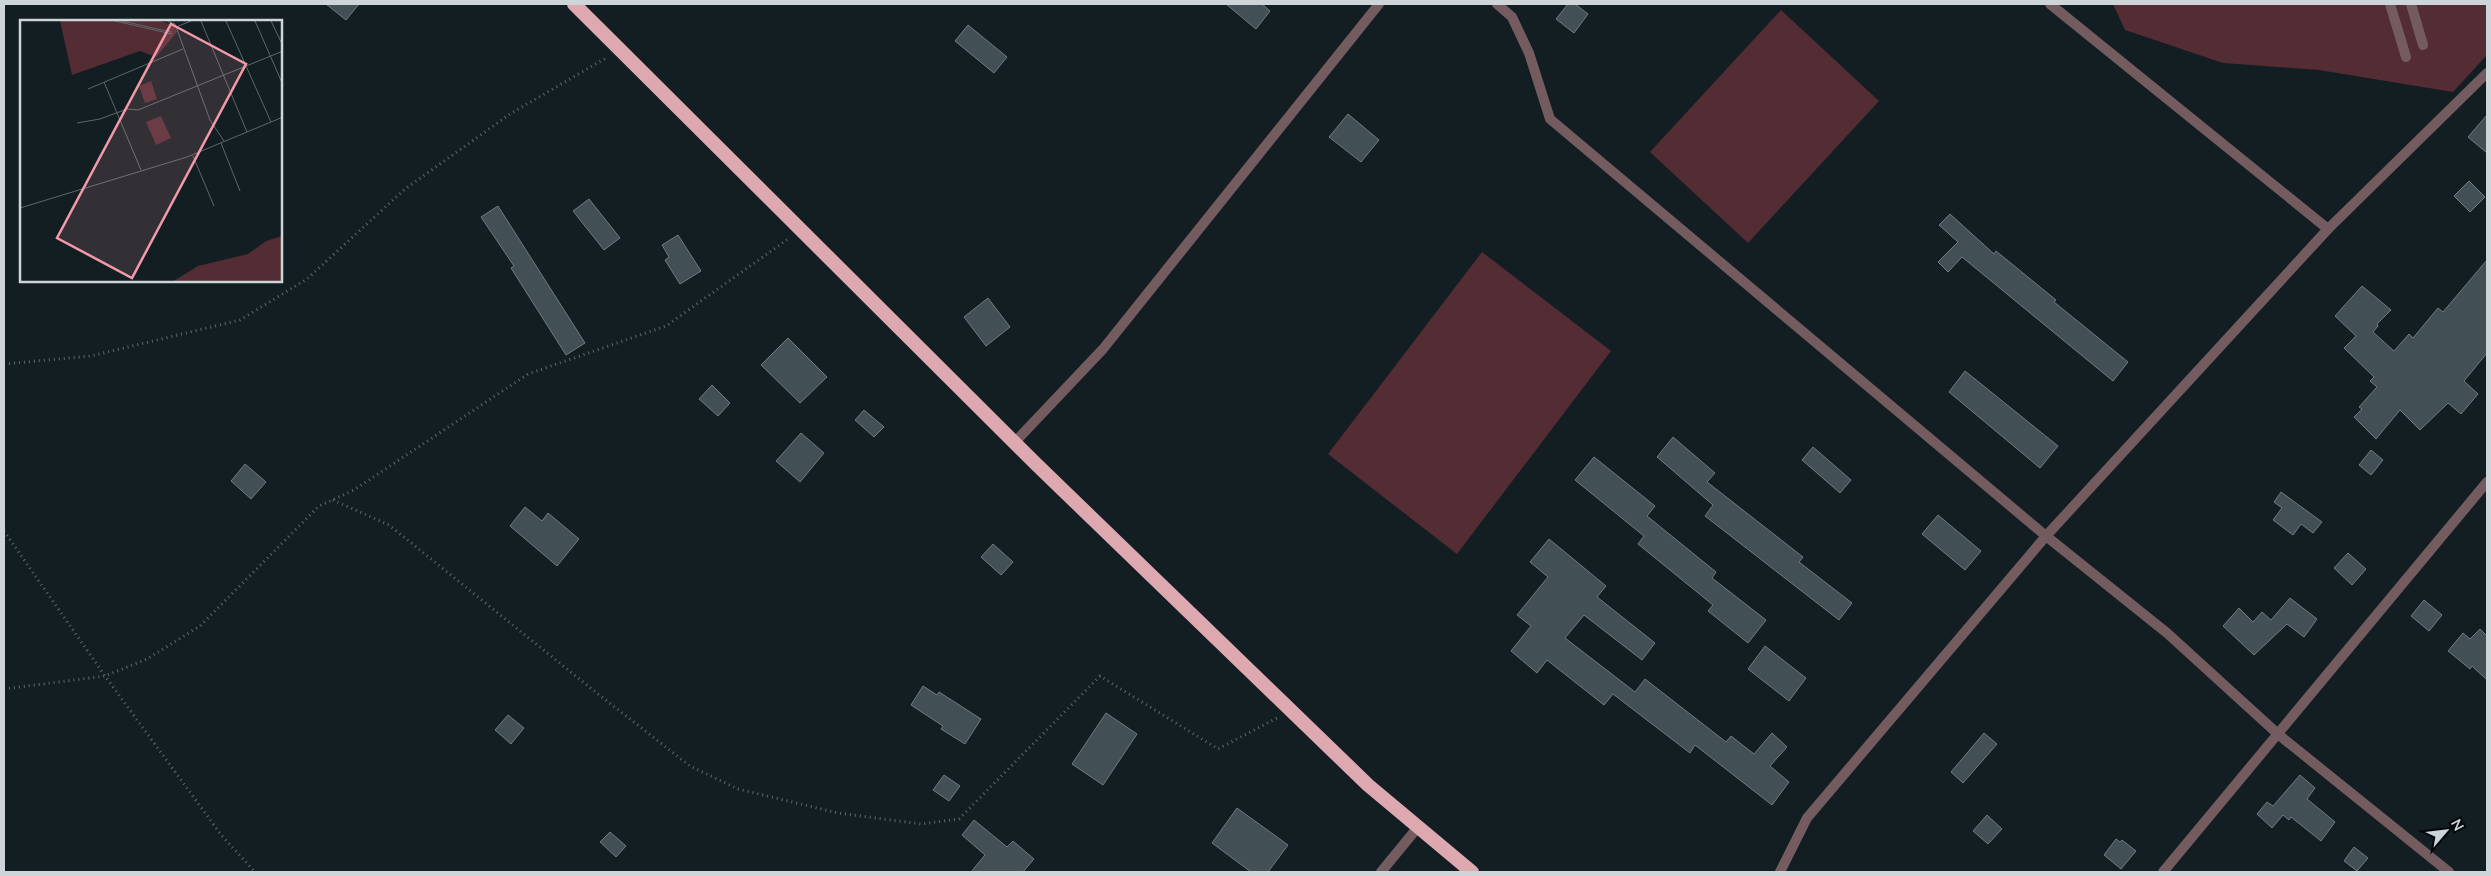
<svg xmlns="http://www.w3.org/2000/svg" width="2491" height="876" viewBox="0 0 2491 876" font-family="Lato,sans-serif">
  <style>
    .green { fill: #542c34 }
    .building { fill: #424f54; stroke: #6e7d82 }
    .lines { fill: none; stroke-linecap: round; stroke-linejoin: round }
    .path { stroke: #5f696d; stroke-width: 3; stroke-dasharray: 1 4; stroke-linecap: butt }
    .minor { stroke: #735b5f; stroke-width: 10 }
    .trunk { stroke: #dea8b0; stroke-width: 14 }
    .inset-road { fill: none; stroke: #5d676b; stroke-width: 1 }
    .view { fill: #f39aaa; fill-opacity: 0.15; stroke: #f39aaa; stroke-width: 2.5 }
    .inset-edge { fill: none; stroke: #cdd5d8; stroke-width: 2.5 }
  </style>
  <rect width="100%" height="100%" fill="#121e22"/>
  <g class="green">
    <polygon points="2113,4 2487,4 2487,55 2453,92 2319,70 2223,63 2125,30"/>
    <polygon points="1781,10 1879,101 1748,243 1650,152"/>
    <polygon points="1482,252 1611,351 1457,554 1328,454"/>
  </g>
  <g class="building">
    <polygon points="326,4 359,4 346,20"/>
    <polygon points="1226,4 1262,4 1270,11 1256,29"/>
    <polygon points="1568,4 1575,4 1588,14 1574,33 1556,19"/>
    <polygon points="968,25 1007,57 994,73 955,41"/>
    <polygon points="1348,114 1379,140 1361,162 1329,137"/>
    <polygon points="2487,115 2487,153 2468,137"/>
    <polygon points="2469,181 2485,197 2470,212 2454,196"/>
    <polygon points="589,199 620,238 604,250 573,211"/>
    <polygon points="498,206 585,343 566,355 511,268 514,266 481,217"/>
    <polygon points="1950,214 1994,254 1996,251 2056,300 2054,302 2128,362 2113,381 1962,257 1948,272 1938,262 1958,242 1939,225"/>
    <polygon points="678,235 701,271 680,284 665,260 669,257 662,245"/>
    <polygon points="2487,260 2487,353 2464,381 2478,394 2461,414 2448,403 2420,430 2400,410 2376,439 2354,417 2362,409 2359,407 2377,387 2370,381 2374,377 2344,348 2356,336 2335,316 2362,286 2391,310 2377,324 2378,326 2373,332 2394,351 2409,334 2413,338 2438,308 2443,312"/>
    <polygon points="988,298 1010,327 986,346 964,317"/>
    <polygon points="788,338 827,377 800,403 761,365"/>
    <polygon points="1965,371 2058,446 2040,468 1949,392"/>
    <polygon points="712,385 730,403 718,416 699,399"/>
    <polygon points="864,410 884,427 874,437 855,420"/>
    <polygon points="801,433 824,453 800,482 776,461"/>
    <polygon points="1673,437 1715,473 1707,482 1803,557 1799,562 1852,603 1839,620 1705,516 1713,505 1657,457"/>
    <polygon points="1813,447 1851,480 1840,493 1802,460"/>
    <polygon points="2371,450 2383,460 2371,475 2359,465"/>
    <polygon points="1594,457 1655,506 1647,516 1716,572 1712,578 1766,620 1748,643 1708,611 1713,605 1638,544 1644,536 1575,480"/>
    <polygon points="245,464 266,482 251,499 231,481"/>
    <polygon points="2281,492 2322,522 2313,533 2301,524 2293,535 2273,520 2282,508 2274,502"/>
    <polygon points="525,507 542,521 548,513 579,539 557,566 510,526"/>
    <polygon points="1938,515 1981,551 1965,570 1922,534"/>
    <polygon points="1549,539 1606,586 1597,597 1655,643 1642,660 1584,615 1565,638 1635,692 1645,679 1726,742 1731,736 1754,754 1772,733 1787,747 1770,766 1789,782 1772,805 1695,745 1690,753 1613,694 1604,705 1547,660 1537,673 1511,651 1531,626 1517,615 1548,577 1530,562"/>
    <polygon points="993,544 1013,562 1001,575 981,557"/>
    <polygon points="2348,553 2366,569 2352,585 2334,568"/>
    <polygon points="2290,598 2317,619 2304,637 2287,624 2254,655 2223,626 2239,608 2253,622 2262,612 2271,620"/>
    <polygon points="2424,600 2442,615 2429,631 2411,616"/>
    <polygon points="2480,629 2487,636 2487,680 2472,666 2470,669 2448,651 2463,633 2470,639"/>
    <polygon points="1765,646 1806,678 1789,701 1748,669"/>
    <polygon points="923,686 937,695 939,692 981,719 965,744 941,729 943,726 911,705"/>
    <polygon points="1106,713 1137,734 1103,785 1072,764"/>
    <polygon points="508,715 524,728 511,744 495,730"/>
    <polygon points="1984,733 1997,744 1963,783 1951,772"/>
    <polygon points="944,775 960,786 949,801 933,790"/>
    <polygon points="2300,775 2315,788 2307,799 2335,822 2321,841 2291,817 2289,820 2283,815 2272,828 2257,814 2267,802 2273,806"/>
    <polygon points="1237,808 1288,845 1268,872 1251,872 1212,843"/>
    <polygon points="1987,815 2002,829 1988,844 1973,831"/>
    <polygon points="974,820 1007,847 1013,841 1034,859 1023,872 971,872 985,855 962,835"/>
    <polygon points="610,832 626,846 616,857 600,842"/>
    <polygon points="2116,839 2120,842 2122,840 2136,851 2121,869 2104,855"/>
    <polygon points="2354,847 2368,858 2357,871 2344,861"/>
  </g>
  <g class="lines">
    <g class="path">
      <polyline points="4,364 91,356 240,320 307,279 405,189 510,114 606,58"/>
      <polyline points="333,500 389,525 593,690 690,766 738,789 838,813 921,824 959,819 1100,676 1218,749 1277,718"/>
      <polyline points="4,531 105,676 222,836 255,872"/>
      <polyline points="4,689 105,676 147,659 200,626 319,506 354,490 528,374 666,326 788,239"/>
    </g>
    <g class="minor">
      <polyline points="1497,4 1512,17 1529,53 1550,119 2046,536 2167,633 2279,735 2449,872"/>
      <polyline points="2050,4 2328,229"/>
      <polyline points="2390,4 2406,57"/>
      <polyline points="2411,4 2423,45"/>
      <polyline points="1014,443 1103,349 1379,4"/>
      <polyline points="1381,872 1418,827"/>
      <polyline points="1780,872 1807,818 2046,536 2328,229 2487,73"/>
      <polyline points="2163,872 2487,482"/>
    </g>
    <polyline class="trunk" points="574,4 1036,464 1368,785 1472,872"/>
  </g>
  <g transform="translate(20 20)">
    <rect width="262" height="262" fill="#121e22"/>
    <path d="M40,1H140L154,5L157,12L136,37L120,31L52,55ZM131,61L137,79L125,83L119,66ZM141,96L151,118L136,125L126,102ZM262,216V262H152L178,246L228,234L246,221Z" fill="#542c34"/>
    <path class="inset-road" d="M95,1L152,14M102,1L151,12M147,1L155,4L190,100L204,121M181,1L227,112M206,1L251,102M235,1L263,65M251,1L263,26M156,7L171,1M84,62L121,150M68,69L163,29M57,103L80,99L107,89L118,90L263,31M201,123L220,171M173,136L194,186M0,188L167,137L263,97"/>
    <path class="view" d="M151,4L226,44L112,258L37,218Z"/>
    <rect width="262" height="262" class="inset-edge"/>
  </g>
  <rect width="2491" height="876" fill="none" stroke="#cdd5d8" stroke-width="10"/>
  <g transform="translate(2446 831) rotate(62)" stroke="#040709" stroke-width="4" paint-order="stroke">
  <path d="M0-4L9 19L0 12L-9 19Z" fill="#cdd5d8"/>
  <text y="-8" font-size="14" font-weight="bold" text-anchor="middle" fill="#cdd5d8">N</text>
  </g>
</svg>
